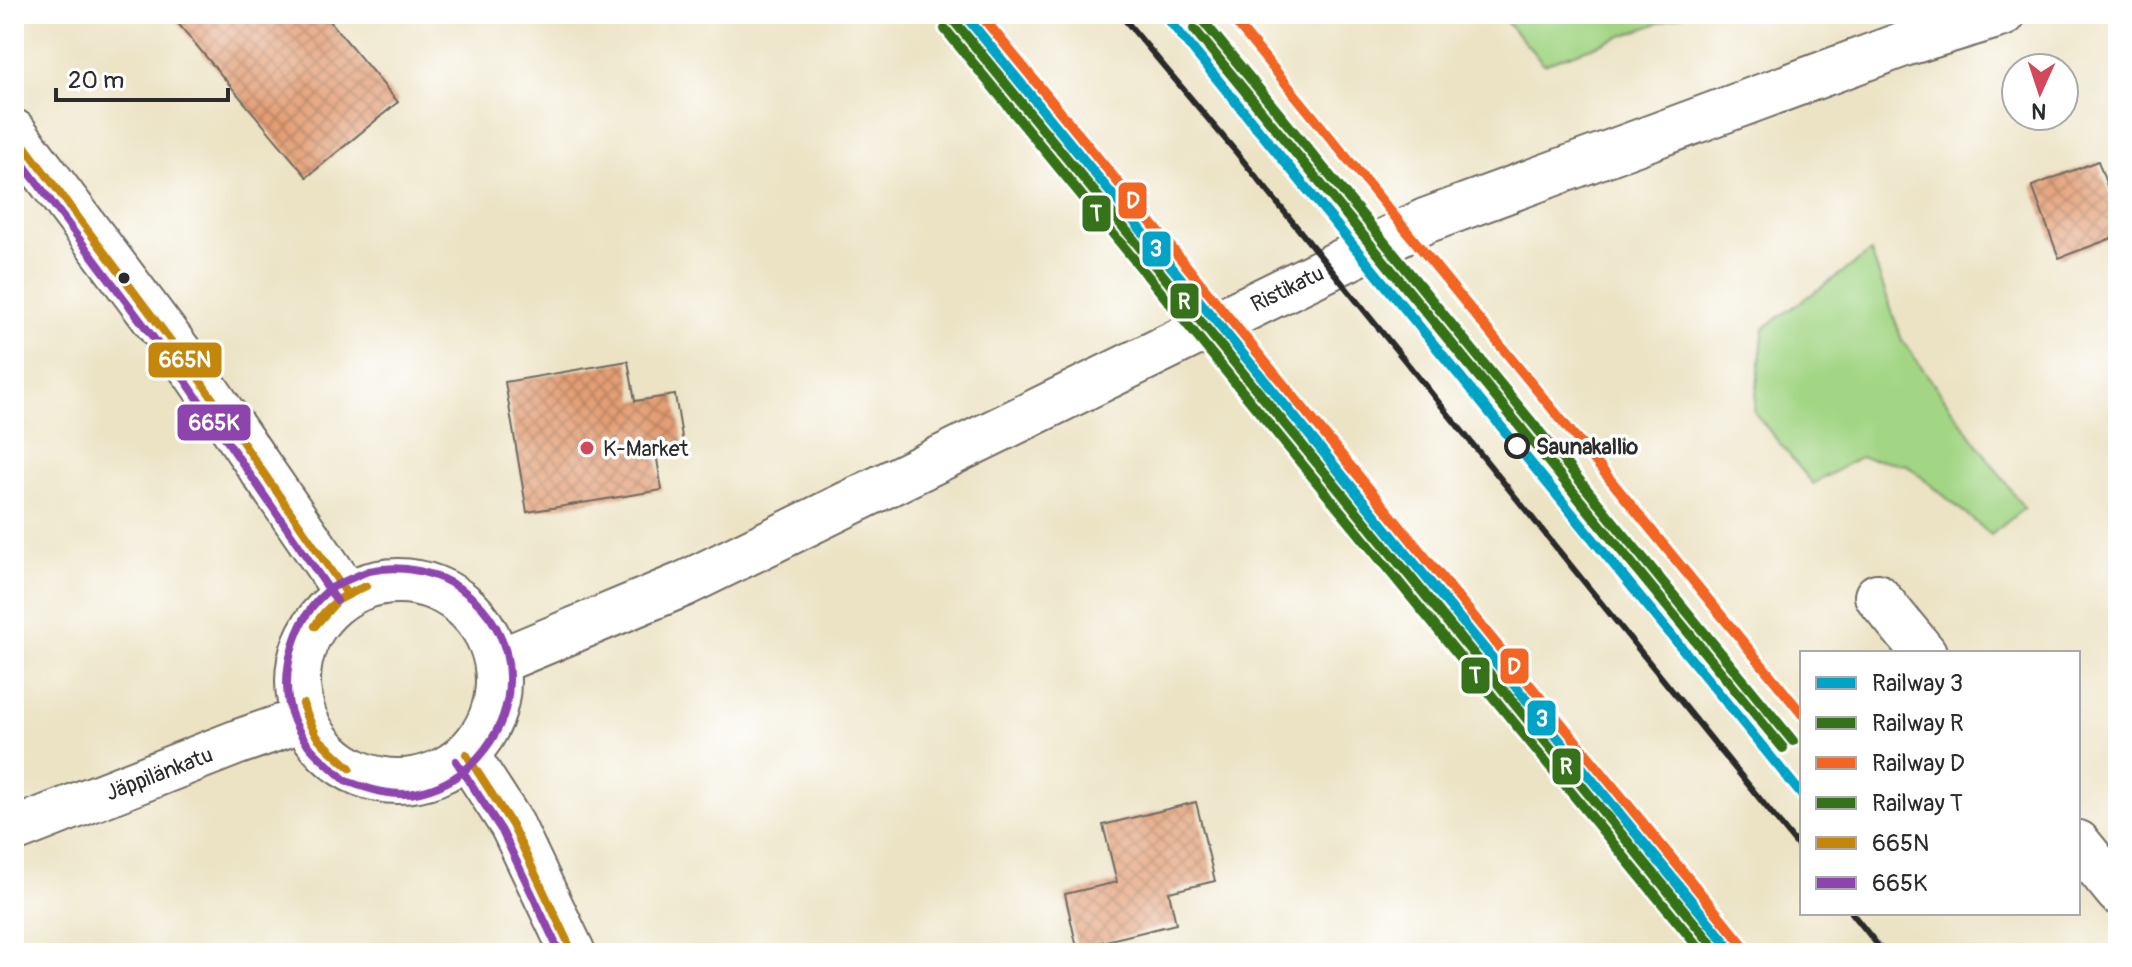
<svg xmlns="http://www.w3.org/2000/svg" width="2132" height="967" viewBox="0 0 2132 967" font-family="Pangolin,sans-serif">
  <style>
    .grass { fill: #a2d584; stroke: #668058; stroke-width: 2 }
    .building { fill: url(#building-cross-hatch) }
    .lines { fill: none; stroke-linecap: round; stroke-linejoin: round }
    .minor-casing { stroke: #6f6b61; stroke-width: 48 }
    .minor { stroke: #fff; stroke-width: 44 }
    .rail { stroke: #2b2b2b; stroke-width: 6 }
    .bus-1-casing { stroke: #fff; stroke-width: 14 }
    .bus-2-casing { stroke: #fff; stroke-width: 14 }
    .bus-1 { stroke: #c4870b; stroke-width: 8 }
    .bus-2 { stroke: #8e44ad; stroke-width: 8 }
    .rail-1-casing { stroke: #fff; stroke-width: 16 }
    .rail-2-casing { stroke: #fff; stroke-width: 16 }
    .rail-3-casing { stroke: #fff; stroke-width: 16 }
    .rail-4-casing { stroke: #fff; stroke-width: 16 }
    .rail-1 { stroke: #02a3c6; stroke-width: 10 }
    .rail-2 { stroke: #357219; stroke-width: 10 }
    .rail-3 { stroke: #f26522; stroke-width: 10 }
    .rail-4 { stroke: #357219; stroke-width: 10 }
    .bus-dot { fill: #2b2b2b; stroke: #fff; stroke-width: 3 }
    .stop-dot { fill: #fff; stroke: #2b2b2b; stroke-width: 4 }
    .poi-dot { fill: #d1495b; stroke: #fff; stroke-width: 3 }
    .labels { text-anchor: middle; stroke-width: 7; stroke-linejoin: round; paint-order: stroke }
    .street-label { font-size: 22px; fill: #2b2b2b; stroke: #fff }
    .stop-label { font-size: 22px; font-weight: bold; fill: #2b2b2b; stroke: #fff; text-anchor: start }
    .poi-label { font-size: 22px; fill: #2b2b2b; stroke: #fff; text-anchor: start }
    .line-badge { stroke: #fff; stroke-width: 3 }
    .badge-label { font-size: 22px; text-anchor: middle; font-weight: bold; fill: #fff }
  </style>
  <defs>
    <pattern id="building-cross-hatch" width="8" height="8" patternUnits="userSpaceOnUse" patternTransform="scale(2)"><rect width="8" height="8" fill="#e39e75"/><path d="M0 0l8 8M0 8l8-8" fill="none" stroke="#b88160"/></pattern>
  </defs>
  <rect width="100%" height="100%" fill="#fff"/>
  <filter id="ink" filterUnits="userSpaceOnUse"><feTurbulence type="fractalNoise" baseFrequency=".0125" numOctaves="2"/><feDisplacementMap in="SourceGraphic" scale="16" xChannelSelector="R" yChannelSelector="G"/><feConvolveMatrix kernelMatrix="1 2 1 2 8 2 1 2 1" color-interpolation-filters="sRGB"/></filter>
  <filter id="wash" filterUnits="userSpaceOnUse"><feTurbulence type="fractalNoise" baseFrequency=".006" numOctaves="4" result="noise"/><feDisplacementMap in="SourceGraphic" scale="32" xChannelSelector="R" yChannelSelector="G"/><feGaussianBlur stdDeviation="1.8" result="paint"/><feColorMatrix in="noise" values="0 0 0 0 0 0 0 0 0 0 0 0 0 0 0 0 0 1.4 0 .05"/><feComposite in="paint" operator="in"/></filter>
  <g filter="url(#wash)">
    <rect width="100%" height="100%" fill="#ece3c4"/>
    <g class="grass">
      <polygon points="1499,14 1684,14 1544,64"/>
      <polygon points="1871,252 1902,340 2024,508 1991,535 1907,465 1860,457 1813,484 1754,412 1764,328"/>
    </g>
    <g id="blocks">
      <g class="building">
        <polygon points="170,14 324,14 398,102 307,177"/>
        <polygon points="2098,161 2118,216 2118,236 2059,258 2032,186"/>
        <polygon points="628,361 635,401 675,395 684,449 656,453 662,490 527,512 505,382"/>
        <polygon points="1196,802 1215,881 1169,892 1176,924 1077,948 1065,894 1117,882 1103,825"/>
      </g>
    </g>
  </g>
  <g filter="url(#ink)">
    <use href="#blocks" fill-opacity="0" stroke="#6f6b61" stroke-width="2"/>
    <g class="lines">
      <defs>
        <g id="minor">
          <polyline points="14,132 195,373 347,594"/>
          <circle cx="398" cy="681" r="100"/>
          <polyline points="1877,596 1924,653"/>
          <polyline points="497,662 684,584 1425,221 1904,44 2003,14"/>
          <polyline points="466,754 512,825 573,953"/>
          <polyline points="14,830 238,742 304,719"/>
          <polyline points="2078,843 2118,892"/>
        </g>
      </defs>
      <use href="#minor" class="minor-casing"/>
      <use href="#minor" class="minor"/>
      <g class="rail">
        <polyline points="1120,14 1236,152 1802,851"/>
        <polyline points="1852,913 1884,953"/>
      </g>
      <defs>
        <g id="bus-1">
          <polyline points="14,132 195,373 347,594"/>
          <path d="M315,626C325,605 345,594 366,586"/>
          <polyline points="315,626 337,601 366,586"/>
          <polyline points="303,704 317,737 350,768"/>
          <path d="M303,704C307,733 329,751 350,768"/>
          <polyline points="466,754 512,825 573,953"/>
        </g>
        <g id="bus-2">
          <polyline points="14,152 185,380 337,601"/>
          <polyline points="456,761 502,831 560,953"/>
          <path d="M345,780C322,759 307,750 294,721C275,678 296,603 341,583C350,579 360,574 369,571C437,556 508,605 509,676C511,729 472,780 420,792C396,798 371,790 349,782"/>
        </g>
      </defs>
      <use href="#bus-1" class="bus-1-casing"/>
      <use href="#bus-2" class="bus-2-casing"/>
      <use href="#bus-1" class="bus-1"/>
      <use href="#bus-2" class="bus-2"/>
      <defs>
        <g id="rail-1">
          <polyline points="964,14 1734,953"/>
          <polyline points="1164,14 1802,795"/>
        </g>
        <g id="rail-2">
          <polyline points="955,22 1719,953"/>
          <polyline points="1204,22 1793,741"/>
        </g>
        <g id="rail-3">
          <polyline points="980,14 1743,945"/>
          <polyline points="1229,14 1802,714"/>
        </g>
        <g id="rail-4">
          <polyline points="945,29 1703,953"/>
          <polyline points="1194,29 1783,748"/>
        </g>
      </defs>
      <use href="#rail-1" class="rail-1-casing"/>
      <use href="#rail-2" class="rail-2-casing"/>
      <use href="#rail-3" class="rail-3-casing"/>
      <use href="#rail-4" class="rail-4-casing"/>
      <use href="#rail-1" class="rail-1"/>
      <use href="#rail-2" class="rail-2"/>
      <use href="#rail-3" class="rail-3"/>
      <use href="#rail-4" class="rail-4"/>
    </g>
  </g>
  <circle class="bus-dot" cx="124" cy="278" r="7"/>
  <circle class="stop-dot" cx="1517" cy="446" r="11"/>
  <circle class="poi-dot" cx="587" cy="448" r="8"/>
  <g class="labels">
    <g class="street-label">
      <text transform="translate(1287 288) rotate(-26)" y="8">Ristikatu</text>
      <text transform="translate(159 773) rotate(-21)" y="8">Jäppilänkatu</text>
    </g>
    <g class="stop-label">
      <text x="1536" y="454">Saunakallio</text>
    </g>
    <g class="poi-label">
      <text x="603" y="456">K-Market</text>
    </g>
  </g>
  <g class="line-badge">
    <rect x="1117" y="181" width="31" height="39" rx="8" fill="#f26522"/>
    <rect x="1081" y="194" width="31" height="39" rx="8" fill="#357219"/>
    <rect x="1141" y="230" width="31" height="38" rx="8" fill="#02a3c6"/>
    <rect x="1169" y="282" width="31" height="38" rx="8" fill="#357219"/>
    <rect x="147" y="341" width="76" height="38" rx="8" fill="#c4870b"/>
    <rect x="176" y="403" width="76" height="39" rx="8" fill="#8e44ad"/>
    <rect x="1499" y="647" width="31" height="38" rx="8" fill="#f26522"/>
    <rect x="1460" y="656" width="31" height="39" rx="8" fill="#357219"/>
    <rect x="1526" y="699" width="31" height="38" rx="8" fill="#02a3c6"/>
    <rect x="1551" y="747" width="31" height="39" rx="8" fill="#357219"/>
  </g>
  <g class="badge-label">
    <text x="1133" y="208">D</text>
    <text x="1096" y="221">T</text>
    <text x="1156" y="256">3</text>
    <text x="1184" y="309">R</text>
    <text x="185" y="367">665N</text>
    <text x="214" y="430">665K</text>
    <text x="1514" y="674">D</text>
    <text x="1475" y="683">T</text>
    <text x="1542" y="726">3</text>
    <text x="1566" y="774">R</text>
  </g>
  <rect width="2132" height="967" fill="none" stroke="#fff" stroke-width="48"/>
  <rect x="1800" y="651" width="280" height="264" fill="#ffffff" stroke="#aaaaaa" stroke-width="2"/>
  <rect x="1816" y="677" width="40" height="12" fill="#02a3c6" stroke="#aaaaaa" stroke-width="2"/>
  <text x="1872" y="691" font-size="24" fill="#2b2b2b">Railway 3</text>
  <rect x="1816" y="717" width="40" height="12" fill="#357219" stroke="#aaaaaa" stroke-width="2"/>
  <text x="1872" y="731" font-size="24" fill="#2b2b2b">Railway R</text>
  <rect x="1816" y="757" width="40" height="12" fill="#f26522" stroke="#aaaaaa" stroke-width="2"/>
  <text x="1872" y="771" font-size="24" fill="#2b2b2b">Railway D</text>
  <rect x="1816" y="797" width="40" height="12" fill="#357219" stroke="#aaaaaa" stroke-width="2"/>
  <text x="1872" y="811" font-size="24" fill="#2b2b2b">Railway T</text>
  <rect x="1816" y="837" width="40" height="12" fill="#c4870b" stroke="#aaaaaa" stroke-width="2"/>
  <text x="1872" y="851" font-size="24" fill="#2b2b2b">665N</text>
  <rect x="1816" y="877" width="40" height="12" fill="#8e44ad" stroke="#aaaaaa" stroke-width="2"/>
  <text x="1872" y="891" font-size="24" fill="#2b2b2b">665K</text>
  <g transform="translate(2040 92) rotate(183)"><circle r="38" fill="#ffffff" stroke="#aaaaaa" stroke-width="2"/>
  <path d="M0-6L14 30L0 20L-14 30Z" fill="#d1495b"/>
  <text y="-12" font-size="22" font-weight="bold" text-anchor="middle" fill="#2b2b2b">N</text>
  </g>
  <path d="M56 88v12h172v-12" fill="none" stroke="#2b2b2b" stroke-width="4"/>
  <text x="68" y="88" font-size="24" fill="#2b2b2b" stroke="#ffffff" stroke-width="6" paint-order="stroke">20 m</text>
</svg>
